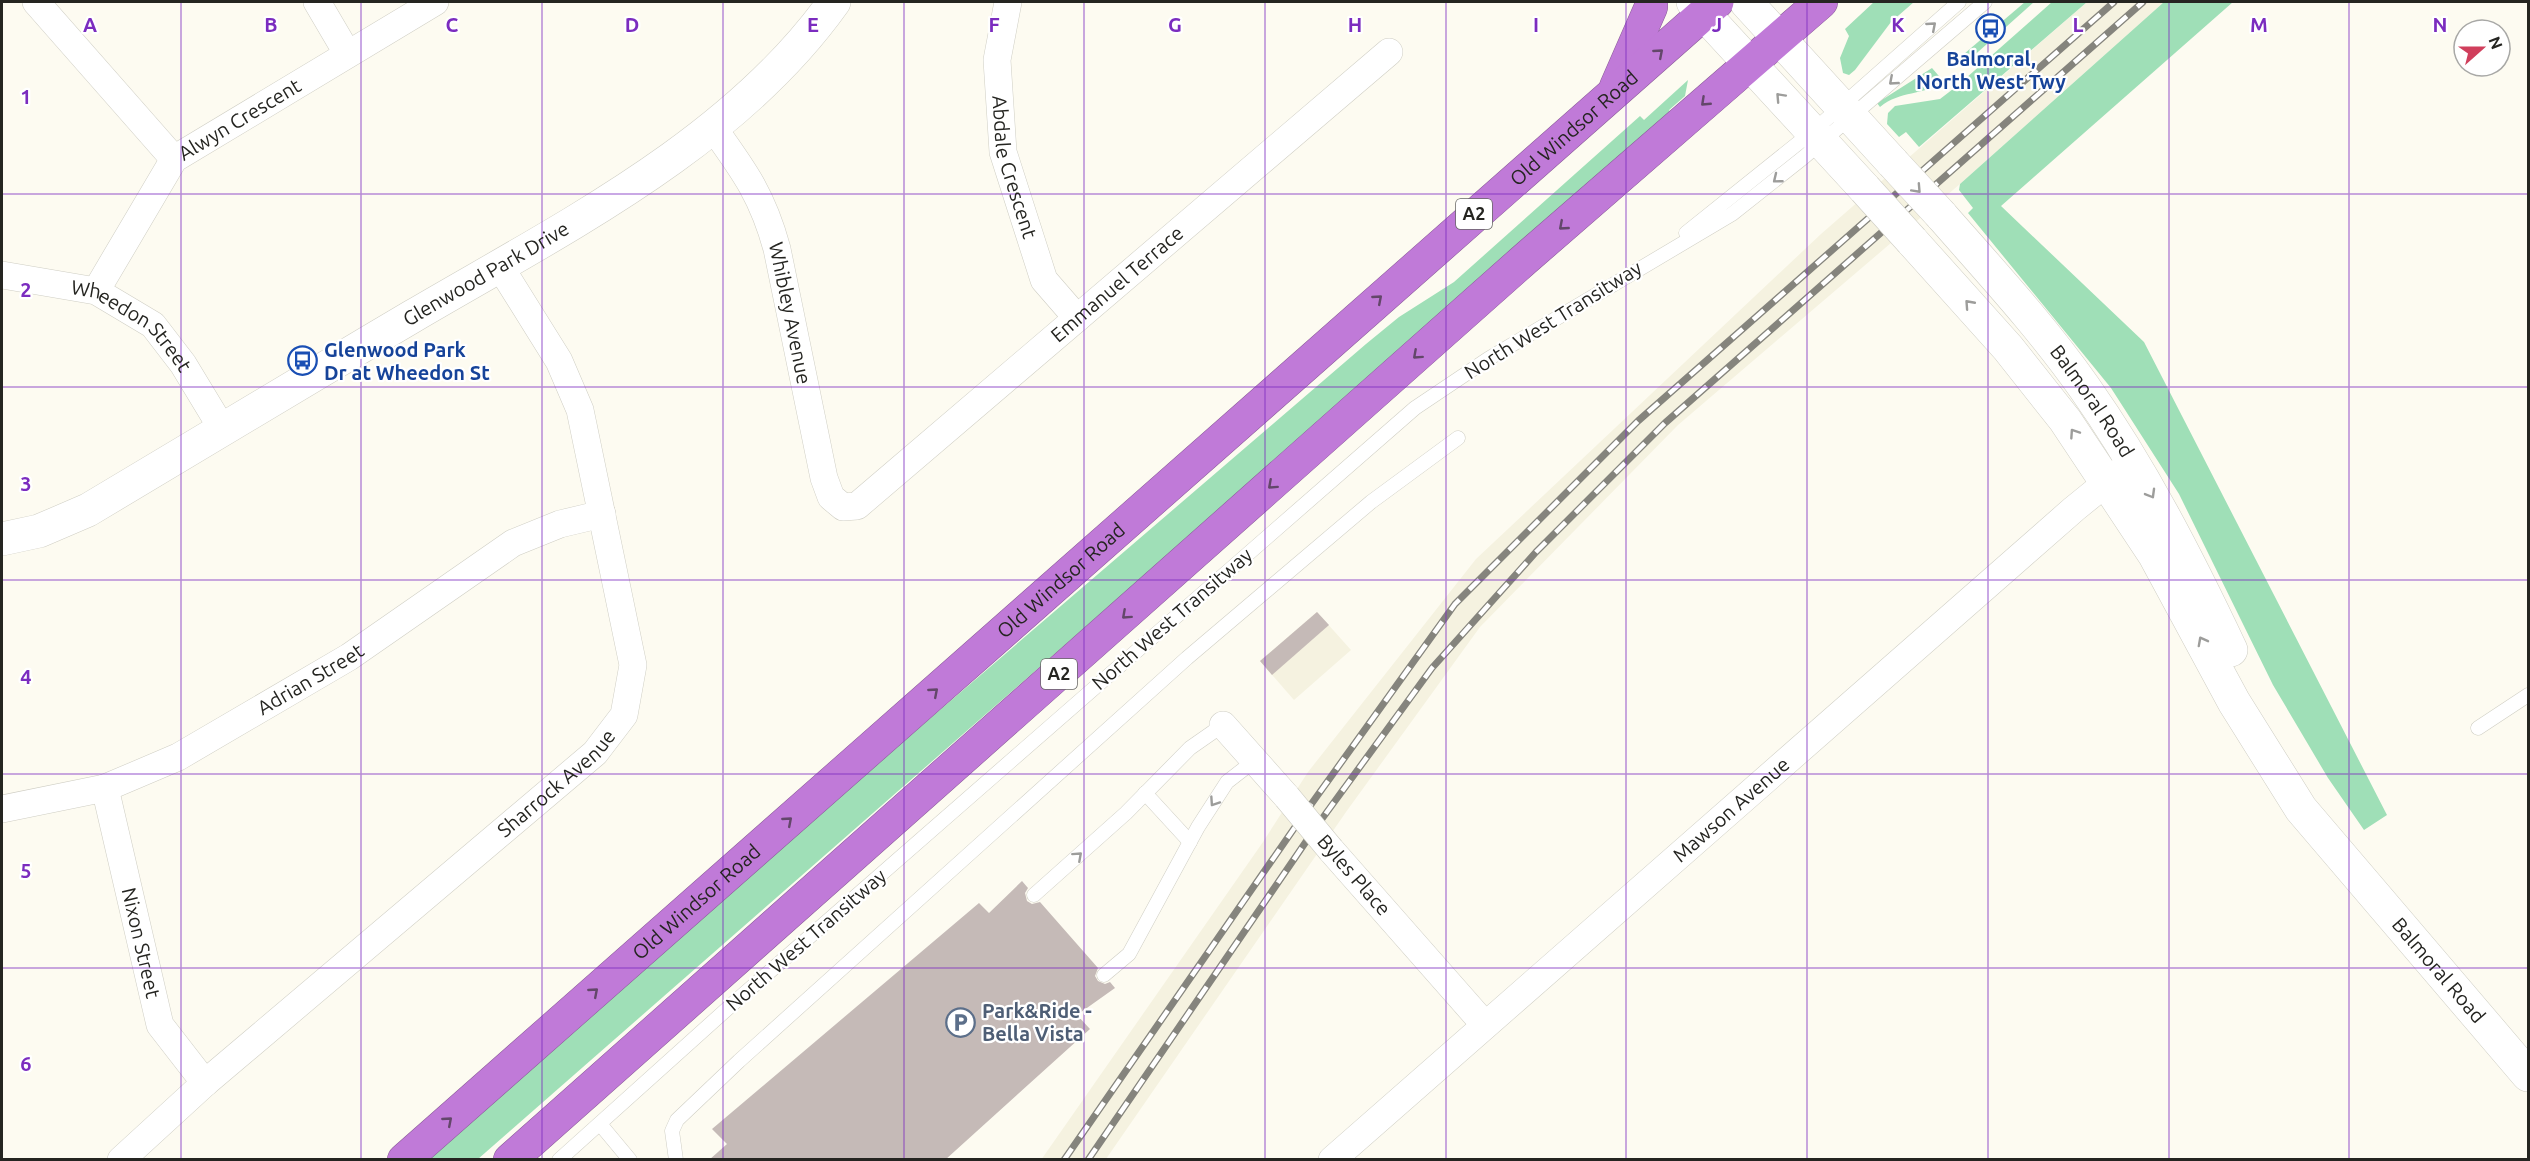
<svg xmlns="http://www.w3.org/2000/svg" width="2530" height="1161" viewBox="0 0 2530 1161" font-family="Ubuntu,sans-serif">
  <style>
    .built { fill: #f5f2e0 }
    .green { fill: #9fdfb7 }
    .building { fill: #c5bab7 }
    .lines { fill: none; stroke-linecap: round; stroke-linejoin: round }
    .lane-casing { stroke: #cfcec4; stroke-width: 15 }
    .street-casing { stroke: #cfcec4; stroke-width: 28 }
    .secondary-casing { stroke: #cfcec4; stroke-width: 34 }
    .highway-casing { stroke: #8a5c98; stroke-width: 34 }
    .lane { stroke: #fff; stroke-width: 14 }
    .street { stroke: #fff; stroke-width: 27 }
    .secondary { stroke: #fff; stroke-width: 33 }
    .highway { stroke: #c07ad8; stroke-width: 33 }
    .rail-casing { stroke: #85847d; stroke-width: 7 }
    .rail { stroke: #fff; stroke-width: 4.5; stroke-dasharray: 14; stroke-linecap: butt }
    .street-bridge-casing { stroke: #cfcec4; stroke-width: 28; stroke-linecap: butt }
    .secondary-bridge-casing { stroke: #cfcec4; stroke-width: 34; stroke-linecap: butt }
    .street-bridge { stroke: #fff; stroke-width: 27 }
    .secondary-bridge { stroke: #fff; stroke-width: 33 }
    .oneway { stroke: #9d9d9b }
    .oneway2 { stroke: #63476a }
    .grid { fill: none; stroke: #7b2cbf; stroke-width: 1.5; stroke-opacity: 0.55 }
    .labels { text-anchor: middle; stroke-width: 4.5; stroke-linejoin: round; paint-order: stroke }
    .shield { fill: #fff; stroke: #666664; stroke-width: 1.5 }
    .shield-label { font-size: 18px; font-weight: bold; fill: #252521 }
    .transit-label { font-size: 20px; font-weight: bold; fill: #164399; stroke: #fff }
    .street-label { font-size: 20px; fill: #252521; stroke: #fff }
    .service-label { font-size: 20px; font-weight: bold; fill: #4e5e75; stroke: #fff; text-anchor: start }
    .grid-label { font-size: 20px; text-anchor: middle; font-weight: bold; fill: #7b2cbf; stroke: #fff; stroke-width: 4.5; stroke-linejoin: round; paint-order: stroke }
  </style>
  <rect width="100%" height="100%" fill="#fdfbf1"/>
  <g class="built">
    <polygon points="2087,2 2164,2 1960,184 1678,425 1480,627 1346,812 1106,1159 1041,1160 1263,842 1308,772 1476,559 1821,234"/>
    <polygon points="1317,612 1351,650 1294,700 1260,661"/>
  </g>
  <g class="green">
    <polygon points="1874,2 1914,2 1891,22 1855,70 1849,75 1843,73 1840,58 1849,36 1845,29"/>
    <polygon points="2025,2 2034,2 1969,60 1964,54"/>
    <polygon points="2052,2 2087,2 1919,147 1906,132 1899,137 1887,124 1888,113 1895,106 1940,99 1957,86"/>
    <polygon points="2164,2 2233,2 2001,206 2144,342 2387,815 2364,830 2328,778 2273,685 2179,494 2111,388 1968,213 1973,208 1959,190 1960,184"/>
    <path d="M1932,68L1944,82C1922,96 1901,90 1880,107L1877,103Z"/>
    <polygon points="1688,80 1685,96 1669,110 1671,114 478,1159 425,1160 693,922 1366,344 1399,317 1454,282 1640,116 1644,120"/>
  </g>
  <g class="building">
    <polygon points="1317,612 1329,625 1272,675 1260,661"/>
    <polygon points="1022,881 1028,888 1025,893 1027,901 1032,904 1040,902 1098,968 1095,976 1098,981 1105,984 1110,982 1115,988 1077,1015 1090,1029 945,1160 709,1160 727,1144 712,1129 979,903 989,913"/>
  </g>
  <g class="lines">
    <defs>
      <g id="lane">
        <polyline points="1686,233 1812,132 1959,2"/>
        <polyline points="2478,728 2528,695"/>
        <polyline points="1145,793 1190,842"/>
        <polyline points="1034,895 1126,813 1190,748 1223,725"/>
        <polyline points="1104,975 1129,954 1198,827 1227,782 1254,761"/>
        <polyline points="600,1124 630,1160"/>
        <polyline points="559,1160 737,1000 1415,408 1488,359 1732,214 1804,157 1985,2"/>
        <polyline points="676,1160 672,1131 677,1120 739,1061 1187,658 1371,502 1458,438"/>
      </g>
      <g id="street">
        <polyline points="36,2 174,159"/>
        <polyline points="317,2 347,53"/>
        <path id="s1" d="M1008,2L997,60L1003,152L1044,280L1077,318"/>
        <path id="s2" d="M714,129C745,172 763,197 777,249L824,478L831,497L843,507L857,506L1389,52"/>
        <path id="s3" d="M2,275L96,291L153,325L183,364L223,430"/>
        <path id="s4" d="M96,291L174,159L435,2"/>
        <polyline points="1223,725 1287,797"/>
        <path id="s5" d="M105,788L160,1025L205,1083"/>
        <path id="s6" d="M2,809L105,788L178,757L349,657L513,543L560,524L602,514"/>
        <polyline points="1331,850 1485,1025"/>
        <path id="s7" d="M121,1160L205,1083L595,753L624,715L633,665L580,410L559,361L499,265"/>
        <path id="s8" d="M1332,1160L2074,509L2122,470"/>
      </g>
      <g id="secondary">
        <polyline points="1693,2 1865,189"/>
        <polyline points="1746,2 1893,163"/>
        <path id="s9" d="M1941,215C1990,271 2041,326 2084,387C2142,469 2188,559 2231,650"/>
        <path id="s10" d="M1912,241L2008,348L2065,420L2154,554L2234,702L2301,809L2528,1075"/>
        <path id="s11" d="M2,539L39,531L88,510C196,446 304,380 413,316C561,229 733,144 834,2"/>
      </g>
      <g id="highway">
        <polyline points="1616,87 1651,7 1651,2"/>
        <path id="s12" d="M404,1160L1717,2"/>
        <polyline points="510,1160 1525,259 1821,2"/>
      </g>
    </defs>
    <use href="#lane" class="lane-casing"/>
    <use href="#street" class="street-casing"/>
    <use href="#secondary" class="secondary-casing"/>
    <use href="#highway" class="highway-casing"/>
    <use href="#lane" class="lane"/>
    <use href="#street" class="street"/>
    <use href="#secondary" class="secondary"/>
    <use href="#highway" class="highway"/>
    <defs>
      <g id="rail">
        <polyline points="1064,1160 1302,817 1455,604 1638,421 2114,2"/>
        <polyline points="1088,1160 1316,827 1432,668 1536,552 1665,423 2143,2"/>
      </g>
    </defs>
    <use href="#rail" class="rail-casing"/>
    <use href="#rail" class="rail"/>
    <defs>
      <polyline id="street-bridge" points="1287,797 1331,850"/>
      <g id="secondary-bridge">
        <polyline points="1893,163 1941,215"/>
        <polyline points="1865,189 1912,241"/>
      </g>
    </defs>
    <use href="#street-bridge" class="street-bridge-casing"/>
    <use href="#secondary-bridge" class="secondary-bridge-casing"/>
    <use href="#street-bridge" class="street-bridge"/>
    <use href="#secondary-bridge" class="secondary-bridge"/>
  </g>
  <defs><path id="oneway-chevron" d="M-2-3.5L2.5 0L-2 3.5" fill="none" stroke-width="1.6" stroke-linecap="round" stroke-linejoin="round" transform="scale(1.5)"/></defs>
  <g class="oneway">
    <use href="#oneway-chevron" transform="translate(1932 26) rotate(-41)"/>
    <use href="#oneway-chevron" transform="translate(1893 81) rotate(139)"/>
    <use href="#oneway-chevron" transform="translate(1780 97) rotate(-133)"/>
    <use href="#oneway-chevron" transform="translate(1777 179) rotate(141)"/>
    <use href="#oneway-chevron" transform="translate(1917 189) rotate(47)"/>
    <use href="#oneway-chevron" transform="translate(1969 304) rotate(-132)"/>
    <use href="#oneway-chevron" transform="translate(2074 433) rotate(-124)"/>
    <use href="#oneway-chevron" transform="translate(2151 494) rotate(60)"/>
    <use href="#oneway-chevron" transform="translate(2202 641) rotate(-118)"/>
    <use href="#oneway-chevron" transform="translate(1214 802) rotate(124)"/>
    <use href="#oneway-chevron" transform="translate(1078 856) rotate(-42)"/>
  </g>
  <g class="oneway2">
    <use href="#oneway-chevron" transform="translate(1659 53) rotate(-41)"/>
    <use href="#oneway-chevron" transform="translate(1705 102) rotate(137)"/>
    <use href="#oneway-chevron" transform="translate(1563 226) rotate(139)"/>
    <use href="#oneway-chevron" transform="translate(1378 299) rotate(-41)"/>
    <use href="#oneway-chevron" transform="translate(1417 355) rotate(138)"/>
    <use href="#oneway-chevron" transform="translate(1272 485) rotate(138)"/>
    <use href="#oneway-chevron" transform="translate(1126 615) rotate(138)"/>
    <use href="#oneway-chevron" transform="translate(934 692) rotate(-41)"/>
    <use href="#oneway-chevron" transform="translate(788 821) rotate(-41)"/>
    <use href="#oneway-chevron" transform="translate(594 992) rotate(-41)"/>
    <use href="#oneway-chevron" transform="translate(448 1121) rotate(-41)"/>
  </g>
  <path class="grid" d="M181,2V1160M361,2V1160M542,2V1160M723,2V1160M904,2V1160M1084,2V1160M1265,2V1160M1446,2V1160M1626,2V1160M1807,2V1160M1988,2V1160M2169,2V1160M2349,2V1160M2,194H2528M2,387H2528M2,580H2528M2,774H2528M2,968H2528"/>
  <defs>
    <symbol id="bus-ring" viewBox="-11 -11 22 22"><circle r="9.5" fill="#fff" stroke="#1a4fb4" stroke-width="1.5"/><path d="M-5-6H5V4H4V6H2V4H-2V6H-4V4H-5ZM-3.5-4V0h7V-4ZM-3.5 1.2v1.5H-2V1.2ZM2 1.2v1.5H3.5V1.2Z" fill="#1a4fb4"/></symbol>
    <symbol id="parking-ring" viewBox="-11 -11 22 22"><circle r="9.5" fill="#fff" stroke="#5c6f8a" stroke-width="1.5"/><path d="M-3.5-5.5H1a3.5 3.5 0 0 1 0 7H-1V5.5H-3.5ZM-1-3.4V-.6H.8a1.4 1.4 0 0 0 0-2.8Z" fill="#5c6f8a"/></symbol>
  </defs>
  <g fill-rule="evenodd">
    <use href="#bus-ring" x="1974" y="12" width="33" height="33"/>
    <use href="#bus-ring" x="286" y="344" width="33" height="33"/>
    <use href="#parking-ring" x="944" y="1006" width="33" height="33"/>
  </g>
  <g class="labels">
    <g class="shield">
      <rect x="1456" y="199" width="36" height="30" rx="4.5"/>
      <rect x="1041" y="659" width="36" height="30" rx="4.5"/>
    </g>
    <g class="shield-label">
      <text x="1474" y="220">A2</text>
      <text x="1059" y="680">A2</text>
    </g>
    <g class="transit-label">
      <text x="1991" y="66">Balmoral,<tspan x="1991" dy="23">North West Twy</tspan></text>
      <text x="324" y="357" text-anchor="start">Glenwood Park<tspan x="324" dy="23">Dr at Wheedon St</tspan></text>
    </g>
    <g class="street-label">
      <text dy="7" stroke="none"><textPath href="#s4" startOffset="230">Alwyn Crescent</textPath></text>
      <text dy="7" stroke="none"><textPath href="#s12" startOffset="1560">Old Windsor Road</textPath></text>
      <text dy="7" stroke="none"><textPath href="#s1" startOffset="168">Abdale Crescent</textPath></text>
      <text dy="7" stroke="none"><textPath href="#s11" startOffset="554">Glenwood Park Drive</textPath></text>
      <text dy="7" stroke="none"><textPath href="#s2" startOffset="762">Emmanuel Terrace</textPath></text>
      <text dy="7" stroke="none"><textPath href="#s2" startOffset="202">Whibley Avenue</textPath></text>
      <text transform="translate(1553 320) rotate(-32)" y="7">North West Transitway</text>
      <text dy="7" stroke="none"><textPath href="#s3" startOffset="144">Wheedon Street</textPath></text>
      <text dy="7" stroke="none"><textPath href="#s9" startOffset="240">Balmoral Road</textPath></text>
      <text dy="7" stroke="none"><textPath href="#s12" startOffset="876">Old Windsor Road</textPath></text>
      <text transform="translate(1172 619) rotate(-41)" y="7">North West Transitway</text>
      <text dy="7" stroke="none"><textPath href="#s6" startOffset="338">Adrian Street</textPath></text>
      <text dy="7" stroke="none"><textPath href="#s7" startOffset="576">Sharrock Avenue</textPath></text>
      <text dy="7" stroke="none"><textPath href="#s8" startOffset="531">Mawson Avenue</textPath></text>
      <text transform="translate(1354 875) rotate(49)" y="7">Byles Place</text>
      <text dy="7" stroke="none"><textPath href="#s12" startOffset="390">Old Windsor Road</textPath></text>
      <text transform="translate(806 940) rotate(-41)" y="7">North West Transitway</text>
      <text dy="7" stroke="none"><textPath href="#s5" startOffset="159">Nixon Street</textPath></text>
      <text dy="7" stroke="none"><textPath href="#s10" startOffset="903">Balmoral Road</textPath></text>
    </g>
    <g class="service-label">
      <text x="982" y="1018">Park&amp;Ride -<tspan x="982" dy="23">Bella Vista</tspan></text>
    </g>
  </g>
  <g class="grid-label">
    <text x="90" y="32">A</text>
    <text x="271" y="32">B</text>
    <text x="452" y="32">C</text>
    <text x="632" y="32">D</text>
    <text x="813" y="32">E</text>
    <text x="994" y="32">F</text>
    <text x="1175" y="32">G</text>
    <text x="1355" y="32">H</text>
    <text x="1536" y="32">I</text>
    <text x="1717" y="32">J</text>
    <text x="1898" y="32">K</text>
    <text x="2078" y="32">L</text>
    <text x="2259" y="32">M</text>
    <text x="2440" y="32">N</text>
    <text x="26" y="104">1</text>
    <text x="26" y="297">2</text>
    <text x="26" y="491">3</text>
    <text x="26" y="684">4</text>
    <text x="26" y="878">5</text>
    <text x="26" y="1071">6</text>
  </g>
  <rect width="2530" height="1161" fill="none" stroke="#252521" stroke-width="6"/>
  <g transform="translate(2482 48) rotate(69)"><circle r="28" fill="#ffffff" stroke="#a8a8a6" stroke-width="1.5"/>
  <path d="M0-4.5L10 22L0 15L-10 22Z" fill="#d03f5c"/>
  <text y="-9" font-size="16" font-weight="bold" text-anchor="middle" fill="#252521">N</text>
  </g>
</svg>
